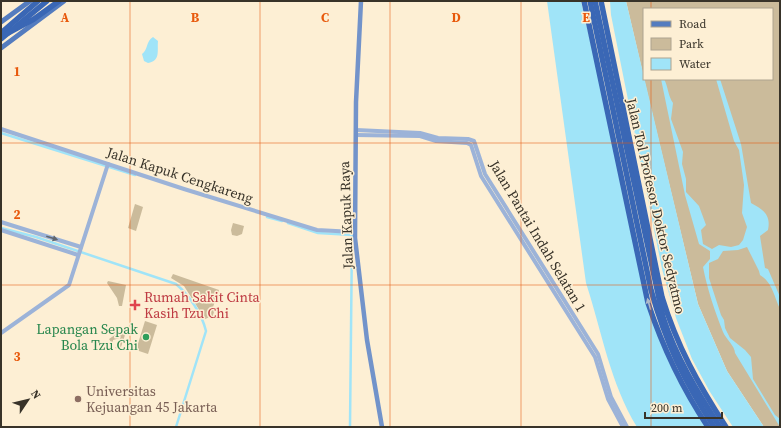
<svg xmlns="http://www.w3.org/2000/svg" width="781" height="428" viewBox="0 0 781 428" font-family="'Source Serif 4',serif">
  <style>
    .green { fill: #cbbb9b }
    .water { fill: #a0e4f8 }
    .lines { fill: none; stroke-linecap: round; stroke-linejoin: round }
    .canal { stroke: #a0e4f8; stroke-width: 2.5 }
    .tertiary { stroke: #9cb3d8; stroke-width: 4 }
    .secondary { stroke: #7293ca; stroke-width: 4.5 }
    .primary { stroke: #547cbf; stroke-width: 5 }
    .motorway { stroke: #3a67b5; stroke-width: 5.5 }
    .oneway { fill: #60666f }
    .oneway2 { fill: #afb9c8 }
    .grid { fill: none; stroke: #e8590c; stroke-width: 1; stroke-opacity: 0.55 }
    .health-dot { fill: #e0444e; stroke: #fdefd4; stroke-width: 1.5 }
    .leisure-dot { fill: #2e9e5b; stroke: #fdefd4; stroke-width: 1.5 }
    .education-dot { fill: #8d6e63; stroke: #fdefd4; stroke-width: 1.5 }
    .labels { text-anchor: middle; stroke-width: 3; stroke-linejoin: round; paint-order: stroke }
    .street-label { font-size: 14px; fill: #383329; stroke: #fdefd4 }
    .health-label { font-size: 14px; fill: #be3a42; stroke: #fdefd4; text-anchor: start }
    .leisure-label { font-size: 14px; fill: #27864d; stroke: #fdefd4; text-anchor: end }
    .education-label { font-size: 14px; fill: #785e54; stroke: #fdefd4; text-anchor: start }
    .grid-label { font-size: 13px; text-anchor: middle; font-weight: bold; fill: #e8590c; stroke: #fdefd4; stroke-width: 3; stroke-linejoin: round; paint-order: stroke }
  </style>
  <rect width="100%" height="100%" fill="#fdefd4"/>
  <g class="green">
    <polygon points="626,1 780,1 780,427 764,427 727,371 698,304 644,79 772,79 772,9 644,9 644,78"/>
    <polygon points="135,204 143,207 136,231 128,228"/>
    <polygon points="233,223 244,226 242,234 237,236 232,235 231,230"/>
    <polygon points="173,274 219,290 213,307 215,308 212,319 210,317 205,319 184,286 171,278"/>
    <polygon points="108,281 126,285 122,306 119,306 117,298 107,283"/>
    <polygon points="145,321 157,325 148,354 136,350"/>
    <polygon points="128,326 121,347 119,349 115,348 120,343 120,338 113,340 113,345 109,339"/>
  </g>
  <g class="water">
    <path d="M547,1H581L657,332L676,377L707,427H637C610,383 602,332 586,283Z"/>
    <polygon points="610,1 626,1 698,304 727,371 764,427 733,427 710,392 692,359 676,318 662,269 611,15"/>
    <path d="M153,37L158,41C157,50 161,61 148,63L144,61L142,54C148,50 146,41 153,37Z"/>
    <path d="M661,79H664C668,86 668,96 673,103L671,119L683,152L682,164L686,179V192L699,206L706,225L701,230L703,244L712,249L719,245L731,247L739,245L743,240L747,227L742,213L744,185L739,150L734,141L716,79H720L741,144L751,203C764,210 771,215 768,230L760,236L765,268L768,269L780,297V309C774,297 773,283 760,275L759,271L747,247L738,250L723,251L718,259L709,263V278L721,315L724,320L725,328L730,338L745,350L751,357L753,379L775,415L780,419V427L735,353C735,346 726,339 723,332C715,312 707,288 703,267L710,259V251L699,244L685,195Z"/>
  </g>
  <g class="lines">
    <g class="canal">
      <polyline points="1,133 135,175"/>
      <polyline points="267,217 282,221"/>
      <polyline points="288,223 318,233 352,235 350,427"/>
      <path d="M1,228L36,237L176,284C189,295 202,314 206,331L176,427"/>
    </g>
    <g class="tertiary">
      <polyline points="1,129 184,189 317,230 354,232"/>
      <polyline points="356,130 420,133 438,138 468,139 474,141 485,174 598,354 611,397 627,427"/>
      <polyline points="356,135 420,136 436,141 467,143 471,145 481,176 595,357 608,399 623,427"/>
      <polyline points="1,222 81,247"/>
      <polyline points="1,230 78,255"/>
      <polyline points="1,333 69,285 108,164"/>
    </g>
    <polyline class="secondary" points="361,1 356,102 355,238 367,340 382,427"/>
    <g class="primary">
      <polyline points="1,22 30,1"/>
      <polyline points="1,48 64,1"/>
    </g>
    <g class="motorway">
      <path d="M584,1L648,303C663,348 682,388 708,427"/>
      <path d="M590,1L651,290C666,343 684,381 714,427"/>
      <path d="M595,1L663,317C676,357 697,392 720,427"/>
      <path d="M601,1L662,297C677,346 698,384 726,427"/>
      <polyline points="1,33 38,1"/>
      <polyline points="8,33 34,19 59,1"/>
      <polyline points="1,39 47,1"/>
    </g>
  </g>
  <defs><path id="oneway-solid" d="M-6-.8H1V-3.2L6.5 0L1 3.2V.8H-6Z"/></defs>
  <use class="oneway" href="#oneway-solid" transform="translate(52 238) rotate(17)"/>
  <use class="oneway2" href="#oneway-solid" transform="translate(649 304) rotate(-106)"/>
  <path class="grid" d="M130,1V427M260,1V427M390,1V427M521,1V427M651,1V9M651,79V427M1,143H780M1,285H780"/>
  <path class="health-dot" d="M133 299h4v4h4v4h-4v4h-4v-4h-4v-4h4z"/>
  <circle class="leisure-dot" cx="146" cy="337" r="4"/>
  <circle class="education-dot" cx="78" cy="399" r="4"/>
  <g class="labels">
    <g class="street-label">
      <text transform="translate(180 175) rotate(18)" y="5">Jalan Kapuk Cengkareng</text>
      <text transform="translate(656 206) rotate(77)" y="5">Jalan Tol Profesor Doktor Sedyatmo</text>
      <text transform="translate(346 215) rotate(-92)" y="5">Jalan Kapuk Raya</text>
      <text transform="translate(538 236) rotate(59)" y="5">Jalan Pantai Indah Selatan 1</text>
    </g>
    <g class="health-label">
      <text x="144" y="302">Rumah Sakit Cinta<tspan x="144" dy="16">Kasih Tzu Chi</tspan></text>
    </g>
    <g class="leisure-label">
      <text x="138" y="334">Lapangan Sepak<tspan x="138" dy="16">Bola Tzu Chi</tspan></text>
    </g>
    <g class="education-label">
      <text x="86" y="396">Universitas<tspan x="86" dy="16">Kejuangan 45 Jakarta</tspan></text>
    </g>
  </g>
  <g class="grid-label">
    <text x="65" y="22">A</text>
    <text x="195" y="22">B</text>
    <text x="325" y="22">C</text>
    <text x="456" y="22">D</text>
    <text x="586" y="22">E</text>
    <text x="17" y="76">1</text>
    <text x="17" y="219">2</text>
    <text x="17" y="361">3</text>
  </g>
  <rect width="781" height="428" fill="none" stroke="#383329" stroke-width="4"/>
  <rect x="643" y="8" width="130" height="72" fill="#fdefd4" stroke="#aea490"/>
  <rect x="651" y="21" width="20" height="6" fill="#547cbf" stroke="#aea490"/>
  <text x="679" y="28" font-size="12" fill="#383329">Road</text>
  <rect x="651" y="38" width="20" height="12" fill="#cbbb9b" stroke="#aea490"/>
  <text x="679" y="48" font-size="12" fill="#383329">Park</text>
  <rect x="651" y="58" width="20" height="12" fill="#a0e4f8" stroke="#aea490"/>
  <text x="679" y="68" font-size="12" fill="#383329">Water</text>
  <g transform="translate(28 400) rotate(55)" stroke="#fdefd4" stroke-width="3" paint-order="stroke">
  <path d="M0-3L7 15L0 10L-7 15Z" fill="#383329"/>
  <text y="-6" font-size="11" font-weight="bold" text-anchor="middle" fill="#383329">N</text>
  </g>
  <path d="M645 412v6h77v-6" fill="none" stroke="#383329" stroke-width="2"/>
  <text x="651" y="412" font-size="12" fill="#383329" stroke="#fdefd4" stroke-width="3" paint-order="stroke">200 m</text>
</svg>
